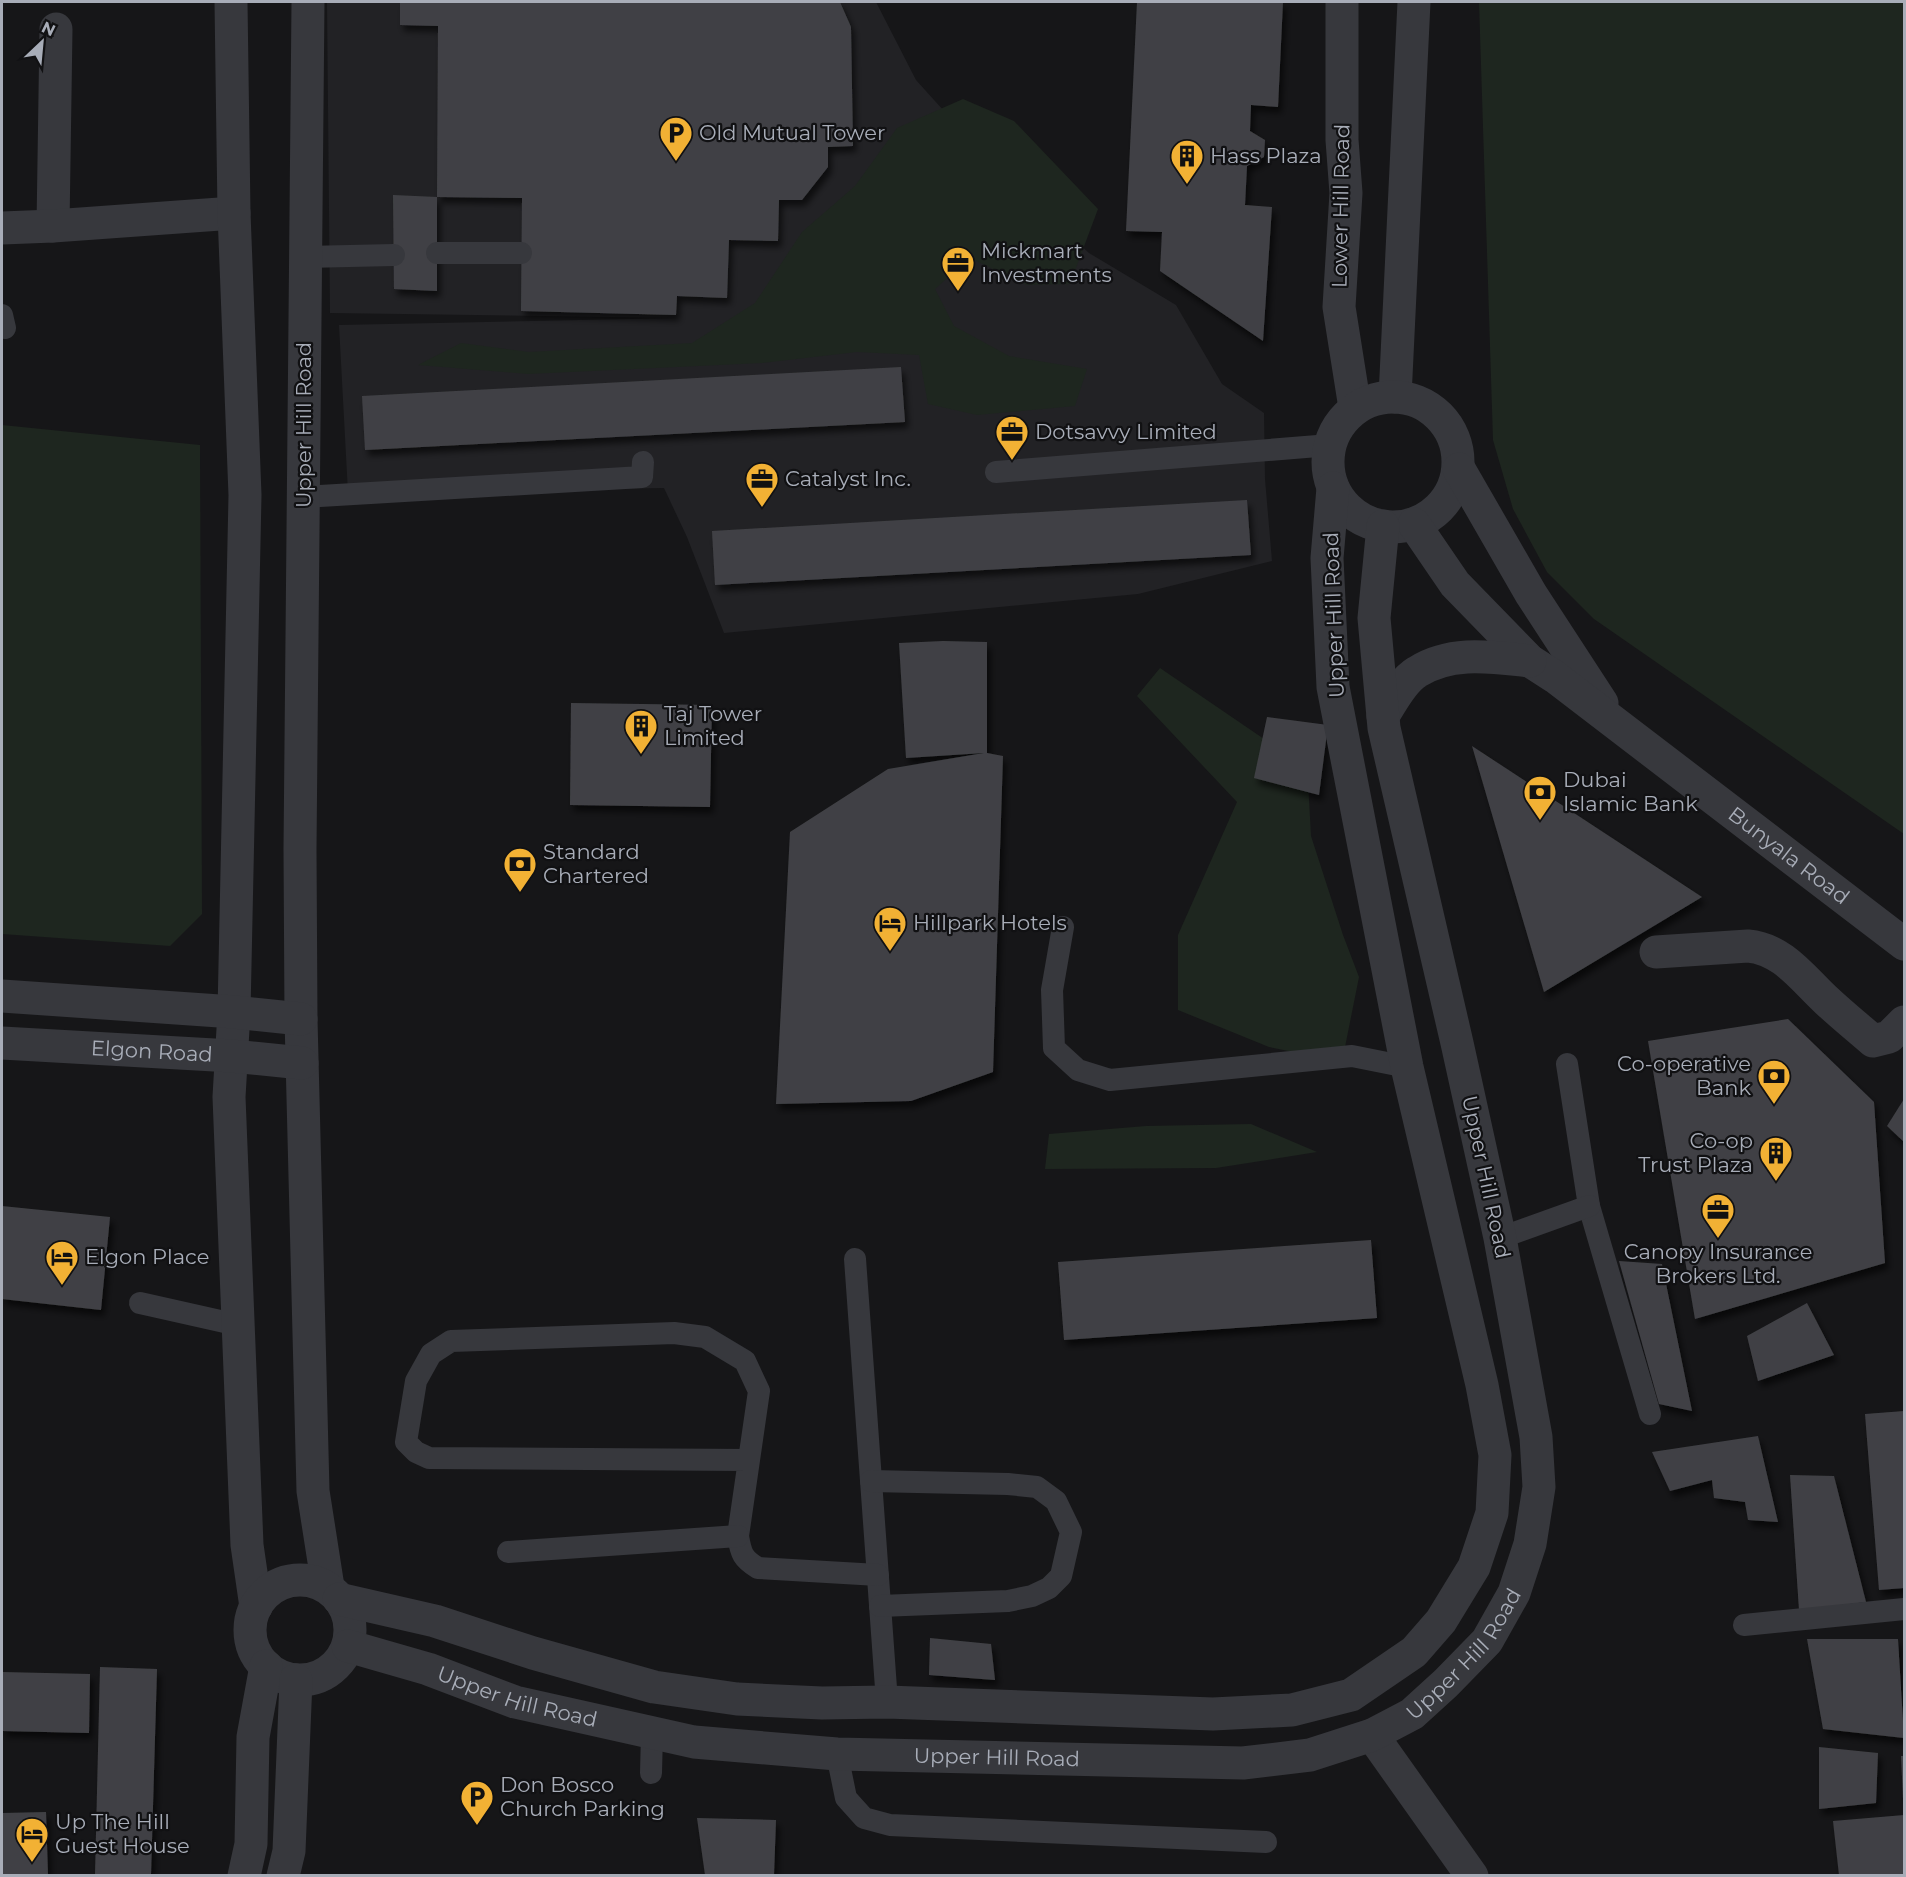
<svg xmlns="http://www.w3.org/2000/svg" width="1906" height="1877" viewBox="0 0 1906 1877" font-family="Montserrat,sans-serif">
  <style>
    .built { fill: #222225 }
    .green { fill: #1e261f }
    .building { fill: #404145; filter: url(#shadow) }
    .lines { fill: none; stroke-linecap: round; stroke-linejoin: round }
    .service { stroke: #37383d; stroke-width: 22 }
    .minor { stroke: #37383d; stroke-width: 33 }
    .tertiary { stroke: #37383d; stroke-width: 33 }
    .labels { text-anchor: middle; stroke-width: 4.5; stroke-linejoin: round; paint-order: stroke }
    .poi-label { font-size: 21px; fill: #a8adb8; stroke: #111113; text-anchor: start }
    .street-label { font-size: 21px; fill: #a8adb8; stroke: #111113 }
  </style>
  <defs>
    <filter id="shadow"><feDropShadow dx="3.5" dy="6" stdDeviation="3" flood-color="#0009"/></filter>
  </defs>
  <rect width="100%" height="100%" fill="#161618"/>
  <polygon class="built" points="327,2 876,2 916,80 991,163 1089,253 1176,305 1222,384 1264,413 1265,479 1272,561 1138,594 724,633 687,537 664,488 348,493 339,325 676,318 330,313"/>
  <g class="green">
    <polygon points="1479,2 1904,2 1904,834 1594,619 1547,572 1513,509 1493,440"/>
    <polygon points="963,99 1014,121 1098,209 1070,284 1027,285 970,258 935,289 954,326 1009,356 1087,369 1075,406 977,415 928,404 919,355 857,352 762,363 528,374 418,365 461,343 529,352 692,343 755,303 802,232 855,186 897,128"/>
    <polygon points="2,425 200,445 202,914 170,946 2,934"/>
    <polygon points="1160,668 1264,739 1305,725 1311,836 1343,935 1359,977 1342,1062 1269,1047 1178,1010 1178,935 1237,802 1137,696"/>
    <polygon points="1251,1124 1317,1152 1216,1168 1045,1169 1049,1134 1146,1126"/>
  </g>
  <g class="building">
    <polygon points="400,2 840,2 851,27 853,146 828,147 828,167 802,200 779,200 778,241 729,240 727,298 677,296 676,315 521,311 522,198 437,197 438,26 400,25"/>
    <polygon points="1137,2 1283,2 1278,107 1251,105 1250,131 1265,140 1264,157 1247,166 1245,205 1272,207 1263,341 1160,271 1162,232 1126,231"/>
    <polygon points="393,195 437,197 437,291 394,289"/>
    <polygon points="901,367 905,422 365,450 362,396"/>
    <polygon points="1247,500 1251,555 715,585 712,531"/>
    <polygon points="943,641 987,642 987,753 1003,756 993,1072 911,1101 776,1104 790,832 888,769 984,753 906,758 899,643"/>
    <polygon points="571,703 712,705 710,807 570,805"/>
    <polygon points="1267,717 1328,725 1319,795 1254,778"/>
    <polygon points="1472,746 1702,897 1544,992"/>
    <polygon points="1788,1019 1874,1102 1885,1263 1695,1319 1648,1041"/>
    <polygon points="1904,1099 1904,1142 1887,1126"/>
    <polygon points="2,1206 110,1217 101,1310 2,1299"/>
    <polygon points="1371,1240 1377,1318 1064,1340 1058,1262"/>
    <polygon points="1619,1261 1662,1264 1692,1411 1659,1404"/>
    <polygon points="1807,1303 1834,1355 1758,1381 1747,1336"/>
    <polygon points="1904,1411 1904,1588 1879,1590 1865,1414"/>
    <polygon points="1758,1436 1778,1522 1748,1520 1745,1502 1714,1498 1712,1480 1670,1491 1652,1452"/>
    <polygon points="1790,1475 1834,1476 1866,1602 1799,1610"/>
    <polygon points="930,1638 991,1644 995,1680 929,1675"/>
    <polygon points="1807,1639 1898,1639 1904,1738 1823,1729"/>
    <polygon points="100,1667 157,1669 151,1875 95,1875"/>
    <polygon points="2,1672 90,1674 89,1733 2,1731"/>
    <polygon points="1819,1747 1878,1753 1876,1803 1819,1809"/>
    <polygon points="1901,1756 1904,1756 1904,1799 1903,1799"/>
    <polygon points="46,1812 48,1875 2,1875 2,1813"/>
    <polygon points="1904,1815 1904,1875 1839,1875 1833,1821"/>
    <polygon points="697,1818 776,1820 774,1875 705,1875"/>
  </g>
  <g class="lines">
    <g class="service">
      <polyline points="437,253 521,253"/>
      <polyline points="305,257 394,255"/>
      <polyline points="2,315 5,328"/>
      <polyline points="996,472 1330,445"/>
      <polyline points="303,497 642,477 643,462"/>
      <polyline points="1063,927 1052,990 1054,1048 1078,1070 1110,1080 1352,1056 1407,1067"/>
      <polyline points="1567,1064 1589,1206 1650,1414"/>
      <polyline points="1500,1238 1589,1206"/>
      <polyline points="855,1259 887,1702"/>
      <polyline points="140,1303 238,1325"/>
      <path d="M749,1460L429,1458L416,1452L406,1442L416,1381L431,1354L451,1341L674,1333L705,1337L745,1361L759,1391L738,1536C741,1554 743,1559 758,1568L878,1575"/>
      <polyline points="871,1481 1008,1484 1037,1487 1056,1501 1071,1532 1061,1576 1049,1588 1032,1596 1008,1601 880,1606"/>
      <polyline points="508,1552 738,1536"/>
      <polyline points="1744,1625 1904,1609"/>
      <polyline points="837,1754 846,1798 864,1818 890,1825 1266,1842"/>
      <polyline points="651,1773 652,1733"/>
    </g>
    <g class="minor">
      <polyline points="53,226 56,29"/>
      <polyline points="2,228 53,226 234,213"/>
      <path d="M1656,952L1748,946C1783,949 1803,979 1827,1001C1842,1015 1858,1028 1873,1041L1889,1037L1904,1022"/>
      <polyline points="1372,1735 1472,1876"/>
    </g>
    <g class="tertiary">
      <polyline points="231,2 234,213 245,495 234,1012 229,1097 247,1545 256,1607"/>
      <polyline points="308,2 300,849 301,1019 313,1491 328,1587"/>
      <polyline points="1342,2 1342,140 1346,193 1339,307 1355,408"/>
      <polyline points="1395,397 1414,2"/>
      <circle cx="1393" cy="462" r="65"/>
      <polyline points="1459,469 1531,594 1602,703"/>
      <path id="s1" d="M1414,524L1455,584L1530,661L1555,677L1904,944"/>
      <path d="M1383,716C1392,702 1402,681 1417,672C1451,650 1492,657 1530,661"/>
      <polyline points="2,996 234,1012 301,1019"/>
      <path id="s2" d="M2,1043L232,1056L302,1063"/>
      <circle cx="300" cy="1630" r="50"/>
      <polyline points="339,1599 435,1621 533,1653 654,1687 737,1699 822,1703 887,1702 1213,1714 1292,1710 1351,1695 1414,1652 1441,1621 1474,1567 1492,1513 1495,1455 1482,1385 1407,1067 1333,687 1327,558 1333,488"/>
      <path id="s3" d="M348,1646L428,1669L515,1702L694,1742L837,1754L1243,1763L1310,1755L1372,1735L1412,1714L1446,1683L1487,1641L1514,1593L1530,1544L1539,1487L1536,1437L1500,1238L1457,1043L1384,728L1374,618L1383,526"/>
      <polyline points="244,1876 251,1844 253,1737 266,1666"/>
      <polyline points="283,1876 289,1851 296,1680"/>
    </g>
  </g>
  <defs>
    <symbol id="parking-pin" viewBox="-11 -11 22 30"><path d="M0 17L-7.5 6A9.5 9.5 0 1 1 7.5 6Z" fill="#f2b134" stroke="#111113"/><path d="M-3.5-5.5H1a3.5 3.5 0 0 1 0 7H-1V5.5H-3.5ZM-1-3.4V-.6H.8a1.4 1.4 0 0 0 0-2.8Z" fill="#111"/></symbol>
    <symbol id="building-pin" viewBox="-11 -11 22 30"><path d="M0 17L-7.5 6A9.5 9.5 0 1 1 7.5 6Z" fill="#f2b134" stroke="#111113"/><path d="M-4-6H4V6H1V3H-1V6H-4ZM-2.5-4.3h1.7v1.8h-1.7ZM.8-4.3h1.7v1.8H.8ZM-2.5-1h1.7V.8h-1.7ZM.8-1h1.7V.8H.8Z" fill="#111"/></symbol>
    <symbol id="office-pin" viewBox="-11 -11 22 30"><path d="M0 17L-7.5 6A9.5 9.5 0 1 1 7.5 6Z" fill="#f2b134" stroke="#111113"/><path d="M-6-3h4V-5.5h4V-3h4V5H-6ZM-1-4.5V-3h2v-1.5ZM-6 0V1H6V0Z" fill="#111"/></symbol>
    <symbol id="bank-pin" viewBox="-11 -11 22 30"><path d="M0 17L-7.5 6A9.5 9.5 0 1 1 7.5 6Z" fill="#f2b134" stroke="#111113"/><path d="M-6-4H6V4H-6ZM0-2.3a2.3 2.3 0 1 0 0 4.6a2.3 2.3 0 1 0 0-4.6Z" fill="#111"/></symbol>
    <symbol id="hotel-pin" viewBox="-11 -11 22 30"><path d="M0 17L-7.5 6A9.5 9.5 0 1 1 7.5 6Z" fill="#f2b134" stroke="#111113"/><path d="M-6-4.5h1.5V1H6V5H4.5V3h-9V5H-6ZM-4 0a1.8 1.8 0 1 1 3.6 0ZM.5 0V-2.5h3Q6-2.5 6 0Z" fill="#111"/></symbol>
  </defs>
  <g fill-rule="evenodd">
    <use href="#parking-pin" x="657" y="114" width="38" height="52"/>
    <use href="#building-pin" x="1168" y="137" width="38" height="52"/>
    <use href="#office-pin" x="939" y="244" width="38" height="52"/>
    <use href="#office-pin" x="993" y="413" width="38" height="52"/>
    <use href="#office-pin" x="743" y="460" width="38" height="52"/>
    <use href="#building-pin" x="622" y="707" width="38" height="52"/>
    <use href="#bank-pin" x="1521" y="773" width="38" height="52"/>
    <use href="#bank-pin" x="501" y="845" width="38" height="52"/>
    <use href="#hotel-pin" x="871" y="904" width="38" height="52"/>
    <use href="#bank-pin" x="1755" y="1057" width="38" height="52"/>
    <use href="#building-pin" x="1757" y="1134" width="38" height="52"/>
    <use href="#office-pin" x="1699" y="1191" width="38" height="52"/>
    <use href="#hotel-pin" x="43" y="1238" width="38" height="52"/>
    <use href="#parking-pin" x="458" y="1778" width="38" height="52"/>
    <use href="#hotel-pin" x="13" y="1815" width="38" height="52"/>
  </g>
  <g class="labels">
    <g class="poi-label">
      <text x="699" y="140">Old Mutual Tower</text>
      <text x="1210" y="163">Hass Plaza</text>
      <text x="981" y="258">Mickmart<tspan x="981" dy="24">Investments</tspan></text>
      <text x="1035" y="439">Dotsavvy Limited</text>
      <text x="785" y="486">Catalyst Inc.</text>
      <text x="664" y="721">Taj Tower<tspan x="664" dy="24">Limited</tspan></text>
      <text x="1563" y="787">Dubai<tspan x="1563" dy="24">Islamic Bank</tspan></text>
      <text x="543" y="859">Standard<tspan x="543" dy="24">Chartered</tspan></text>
      <text x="913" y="930">Hillpark Hotels</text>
      <text x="1751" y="1071" text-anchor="end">Co-operative<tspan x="1751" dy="24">Bank</tspan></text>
      <text x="1753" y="1148" text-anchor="end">Co-op<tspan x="1753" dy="24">Trust Plaza</tspan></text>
      <text x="1718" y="1259" text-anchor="middle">Canopy Insurance<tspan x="1718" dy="24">Brokers Ltd.</tspan></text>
      <text x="85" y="1264">Elgon Place</text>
      <text x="500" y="1792">Don Bosco<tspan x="500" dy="24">Church Parking</tspan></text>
      <text x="55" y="1829">Up The Hill<tspan x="55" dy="24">Guest House</tspan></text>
    </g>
    <g class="street-label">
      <text transform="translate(1341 206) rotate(-89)" y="7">Lower Hill Road</text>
      <text transform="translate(304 425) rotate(-90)" y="7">Upper Hill Road</text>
      <text transform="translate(1334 615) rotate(-92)" y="7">Upper Hill Road</text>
      <text dy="7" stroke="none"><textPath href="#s1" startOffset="504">Bunyala Road</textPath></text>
      <text dy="7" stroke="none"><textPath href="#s2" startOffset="150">Elgon Road</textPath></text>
      <text transform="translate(1486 1177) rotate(78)" y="7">Upper Hill Road</text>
      <text dy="7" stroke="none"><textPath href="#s3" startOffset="1167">Upper Hill Road</textPath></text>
      <text dy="7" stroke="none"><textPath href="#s3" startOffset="177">Upper Hill Road</textPath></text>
      <text dy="7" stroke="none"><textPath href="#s3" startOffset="663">Upper Hill Road</textPath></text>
    </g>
  </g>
  <rect width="1906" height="1877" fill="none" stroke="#a8adb8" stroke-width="6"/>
  <g transform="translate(42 42) rotate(26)" stroke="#111113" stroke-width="4.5" paint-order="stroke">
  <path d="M0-4.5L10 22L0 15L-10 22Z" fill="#a8adb8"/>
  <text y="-9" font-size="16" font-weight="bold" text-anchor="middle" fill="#a8adb8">N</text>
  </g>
</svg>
